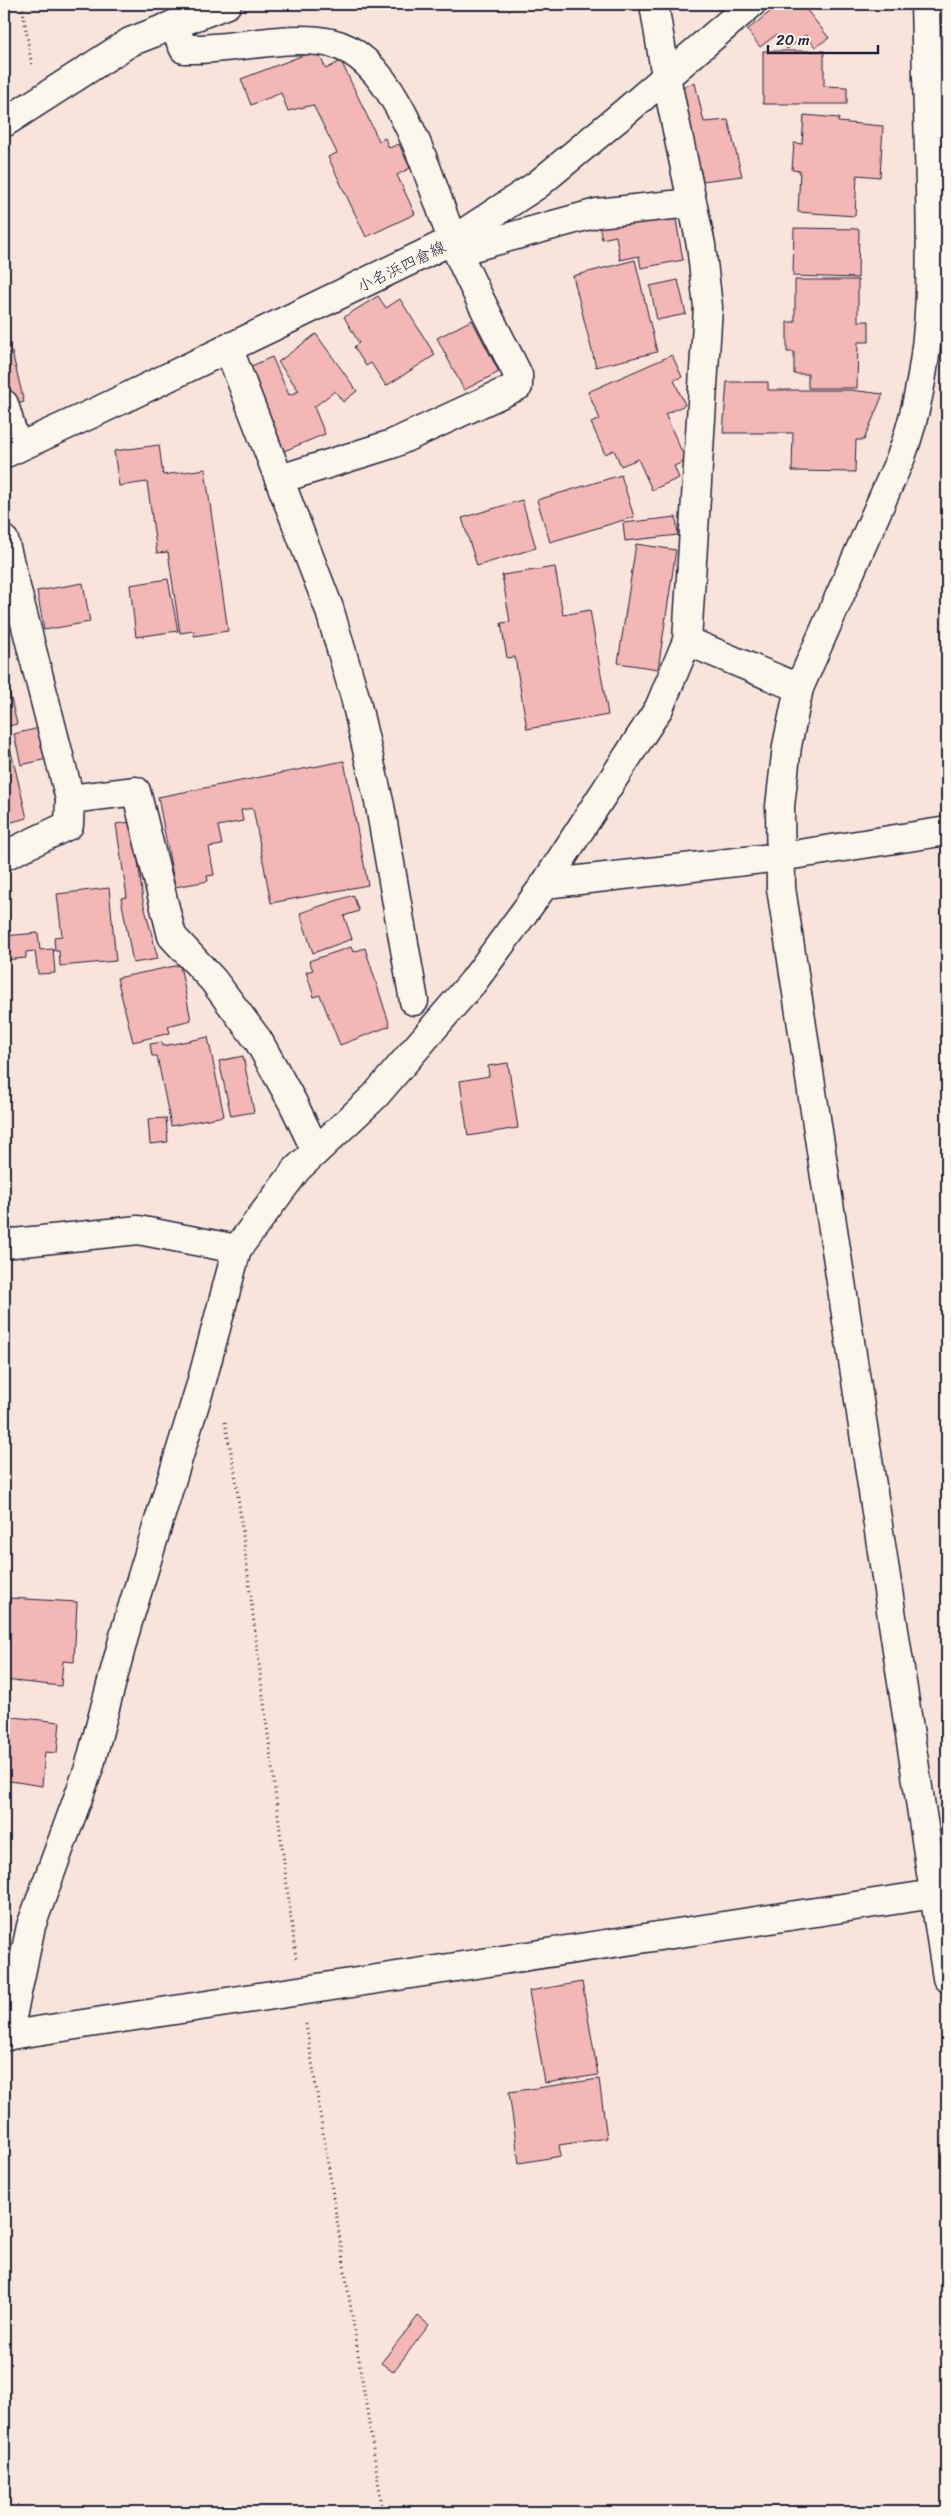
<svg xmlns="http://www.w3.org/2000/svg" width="951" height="2516" viewBox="0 0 951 2516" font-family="Sriracha,'Klee One',sans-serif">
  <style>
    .building { fill: #f3b7b5; stroke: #22223b }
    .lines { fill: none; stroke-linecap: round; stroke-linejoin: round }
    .street-casing { stroke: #22223b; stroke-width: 31 }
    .secondary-casing { stroke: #22223b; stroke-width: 31 }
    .primary-casing { stroke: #22223b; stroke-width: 31 }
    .path { stroke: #22223b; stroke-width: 3; stroke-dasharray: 1 4; stroke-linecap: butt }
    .street { stroke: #fbf7ec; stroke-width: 28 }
    .secondary { stroke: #fbf7ec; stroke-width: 28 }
    .primary { stroke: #fbf7ec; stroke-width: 28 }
    .labels { text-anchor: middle; stroke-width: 5; stroke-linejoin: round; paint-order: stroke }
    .street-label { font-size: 16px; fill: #22223b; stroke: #fbf7ec }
  </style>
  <rect width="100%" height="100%" fill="#f9e4dc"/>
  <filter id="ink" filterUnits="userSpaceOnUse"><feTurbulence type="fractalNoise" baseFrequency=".02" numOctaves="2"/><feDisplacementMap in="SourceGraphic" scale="10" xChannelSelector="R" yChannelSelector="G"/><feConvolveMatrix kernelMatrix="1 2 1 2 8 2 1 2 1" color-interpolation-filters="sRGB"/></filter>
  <g filter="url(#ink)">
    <g class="building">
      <polygon points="780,4 802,4 829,38 815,47 806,35 787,49 776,35 760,47 747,30"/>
      <polygon points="317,50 326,69 341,61 379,141 385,138 389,148 399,144 410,168 397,175 415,214 366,237 328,157 337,153 313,105 288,111 281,93 251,105 241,79"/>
      <polygon points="763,51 824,51 824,86 847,87 847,104 763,104"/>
      <polygon points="695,83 704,122 728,120 742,176 703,181 681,87"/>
      <polygon points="804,115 839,118 838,122 883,126 880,177 857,175 855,216 798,212 800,171 792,170 794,143 802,144"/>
      <polygon points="675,214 683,260 641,268 639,256 620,260 616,236 602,239 598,222"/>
      <polygon points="794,228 859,229 858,278 793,276"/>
      <polygon points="635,260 657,352 596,367 573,276"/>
      <polygon points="678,280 686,314 657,320 650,286"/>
      <polygon points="795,280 858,280 858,321 869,321 869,342 858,342 857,388 808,388 808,374 794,374 794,352 787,352 787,322 795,322"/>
      <polygon points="378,296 386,308 400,299 435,355 386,386 371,363 366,366 354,347 359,343 344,317"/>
      <polygon points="472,320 499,372 464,390 437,338"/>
      <polygon points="316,334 357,391 343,402 335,391 314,407 325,434 284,451 249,367 272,357 289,395 299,391 278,362"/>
      <polygon points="12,352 24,402 10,406 4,382 4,354"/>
      <polygon points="672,355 682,377 674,380 685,405 665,414 686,461 674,466 679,478 652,490 638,459 621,466 614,450 605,454 591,423 600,419 588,392"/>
      <polygon points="727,382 768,382 768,390 851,390 883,394 864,440 856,440 855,472 792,471 793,433 723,433"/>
      <polygon points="159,445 163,475 205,469 228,631 194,636 194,631 180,633 168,552 157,553 147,482 119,486 114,451"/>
      <polygon points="621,475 634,517 550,542 537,500"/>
      <polygon points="522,500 536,548 477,566 462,518"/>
      <polygon points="676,517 678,535 625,541 623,523"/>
      <polygon points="636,544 676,550 658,669 618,663"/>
      <polygon points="555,567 563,615 590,610 608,715 527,729 515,657 507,658 501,623 510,622 502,575"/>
      <polygon points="168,579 178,631 136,637 130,585"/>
      <polygon points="83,583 90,622 44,630 37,591"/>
      <polygon points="4,670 17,724 4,727"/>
      <polygon points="39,728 47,759 21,765 14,734"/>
      <polygon points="8,739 27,818 4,824 4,740"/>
      <polygon points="344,761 368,885 271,903 253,808 241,810 243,821 218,826 222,845 209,847 214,875 207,876 208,881 175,887 158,797"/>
      <polygon points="130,822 133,844 136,844 143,901 158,959 133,963 121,898 127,897 116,824"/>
      <polygon points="109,888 116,961 60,966 59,951 55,951 54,937 62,936 57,894"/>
      <polygon points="353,895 359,911 344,916 352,939 313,953 300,913"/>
      <polygon points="38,933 40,950 53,949 55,973 38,974 35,951 26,952 26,958 4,960 4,936"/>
      <polygon points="351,947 353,952 365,948 390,1026 340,1045 320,995 314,997 306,972 313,970 309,961"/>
      <polygon points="180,965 191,1020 168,1026 170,1033 133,1042 117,978"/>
      <polygon points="208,1037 224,1116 171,1126 157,1056 152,1056 150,1044 162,1042 163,1046"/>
      <polygon points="243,1056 254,1112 231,1116 219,1061"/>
      <polygon points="508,1063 518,1128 468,1136 460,1081 489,1076 488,1066"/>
      <polygon points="166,1118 168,1142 150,1144 148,1119"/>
      <polygon points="9,1598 77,1602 74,1662 63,1661 61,1686 4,1680 4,1629 8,1629"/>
      <polygon points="4,1716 60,1722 57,1753 45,1752 42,1786 4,1780"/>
      <polygon points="582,1982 598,2075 545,2083 529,1991"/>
      <polygon points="599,2079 607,2138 559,2145 561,2156 519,2163 509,2092"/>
      <polygon points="418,2316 429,2325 393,2372 381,2363"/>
    </g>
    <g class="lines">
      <defs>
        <g id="street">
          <path d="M173,25L184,49C231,51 288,33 331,43C398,57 430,183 452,239C471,285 496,330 518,375V386L392,444L280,479"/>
          <polyline points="4,123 130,42 227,4"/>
          <polyline points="457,247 473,247 597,213 691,203"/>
          <polyline points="228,347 329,608 355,697 380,806 414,1001"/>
          <polyline points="4,404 17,448"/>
          <polyline points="4,540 70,799 69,825 4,856"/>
          <polyline points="687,641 799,688"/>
          <polyline points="70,799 136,791 172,936 213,980 258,1040 293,1103 316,1151"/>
          <polyline points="545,884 780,857 947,831"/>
          <polyline points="4,1244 138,1230 237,1249"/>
          <polyline points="4,2036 947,1892"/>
          <polyline points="8,2036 31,1926 89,1768 127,1625 201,1384 237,1249 297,1169 375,1096 473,982 545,884 659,708 687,641 708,307 701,245 666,77 654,4"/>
        </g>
        <path id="secondary" d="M925,4C927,65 928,126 930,187C932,279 933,369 901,457L799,688L787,746L780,806L781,888L947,1978"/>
        <polyline id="primary" points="4,454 100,410 453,240 537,185 624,113 751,4"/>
      </defs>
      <use href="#street" class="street-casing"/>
      <use href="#secondary" class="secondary-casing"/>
      <use href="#primary" class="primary-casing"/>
      <g class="path">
        <polyline points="22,4 32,67"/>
        <polyline points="225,1422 235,1472 296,1958"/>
        <polyline points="306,2024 383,2512"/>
      </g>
      <use href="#street" class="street"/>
      <use href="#secondary" class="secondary"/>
      <use href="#primary" class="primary"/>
    </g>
  </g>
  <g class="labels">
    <g class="street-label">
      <text transform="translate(401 266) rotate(-26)" y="6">小名浜四倉線</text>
    </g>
  </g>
  <rect width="951" height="2516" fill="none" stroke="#fbf7ec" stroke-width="20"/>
  <rect x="10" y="10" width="931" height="2496" fill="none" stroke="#22223b" stroke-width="2" filter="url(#ink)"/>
  <path d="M768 45v8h110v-8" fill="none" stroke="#22223b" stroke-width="2.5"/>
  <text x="776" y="45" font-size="15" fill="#22223b" stroke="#fbf7ec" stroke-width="4" paint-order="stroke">20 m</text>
</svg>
